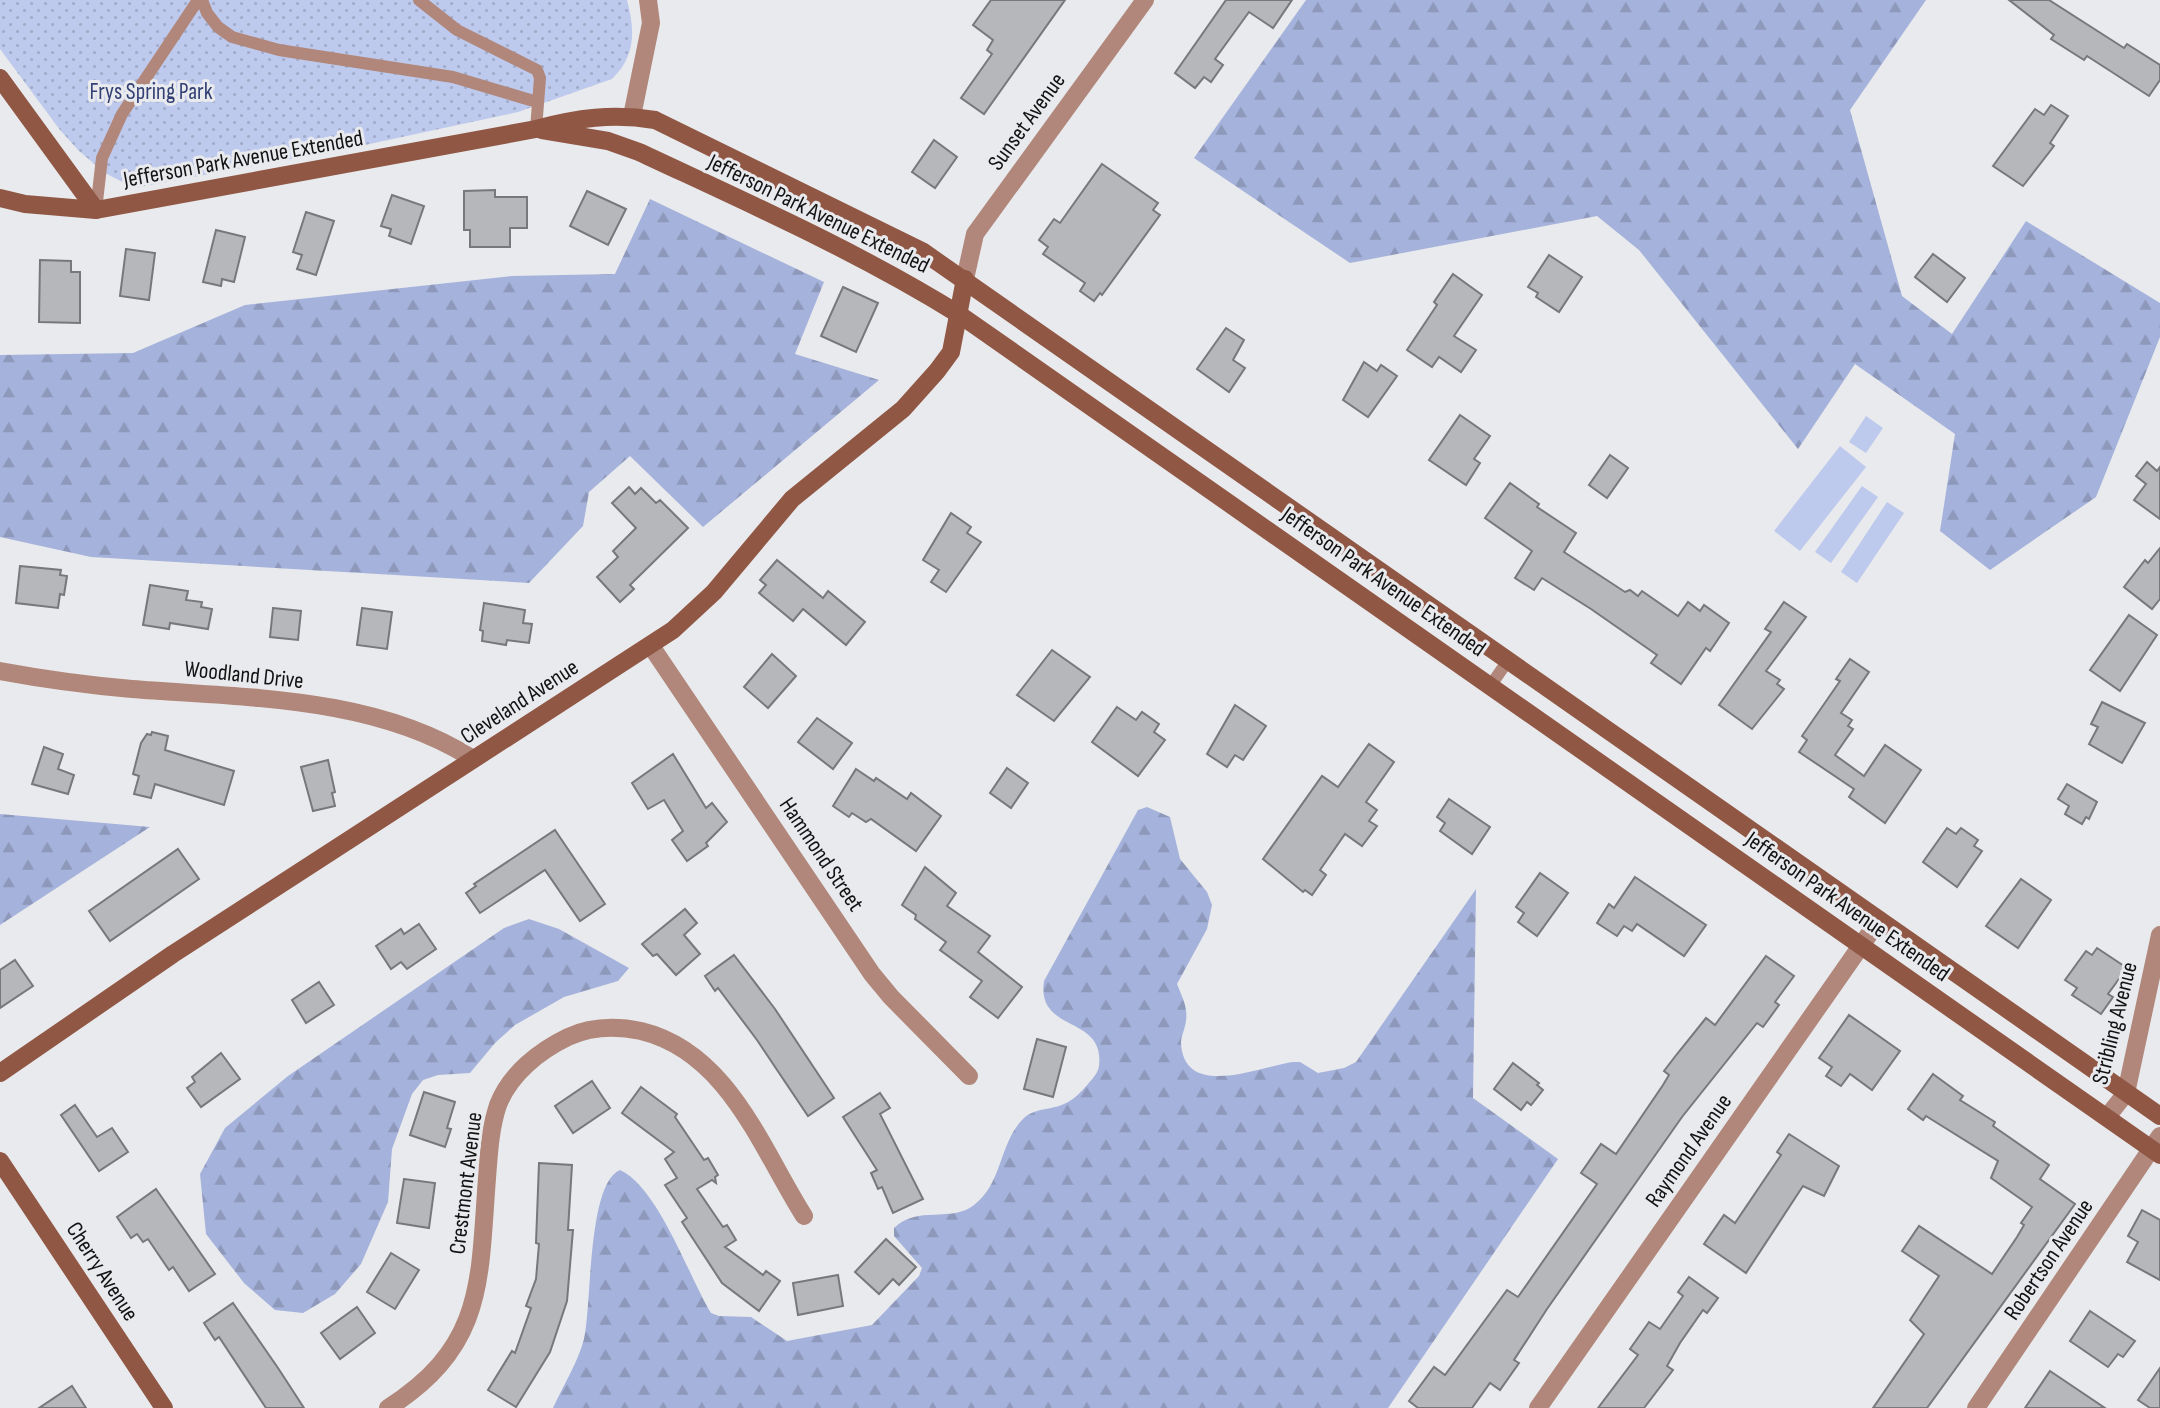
<svg xmlns="http://www.w3.org/2000/svg" width="2160" height="1408" viewBox="0 0 2160 1408" font-family="'Sofia Sans Condensed',sans-serif">
  <style>
    .grass { fill: url(#grass-dots) }
    .forest { fill: url(#forest-firs) }
    .garden { fill: #becaed }
    .building { fill: #b6b7ba; stroke: #77787a; stroke-width: 2 }
    .lines { fill: none; stroke-linecap: round; stroke-linejoin: round }
    .lane { stroke: #b0877a; stroke-width: 12 }
    .street { stroke: #b0877a; stroke-width: 18 }
    .secondary { stroke: #905744; stroke-width: 18 }
    .labels { text-anchor: middle; stroke-width: 6; stroke-linejoin: round; paint-order: stroke }
    .park-label { font-size: 23px; fill: #334074; stroke: #e9eaed }
    .street-label { font-size: 23px; fill: #121213; stroke: #e9eaed }
  </style>
  <defs>
    <pattern id="grass-dots" width="8" height="8" patternUnits="userSpaceOnUse" patternTransform="scale(1.75)"><rect width="8" height="8" fill="#becaed"/><path d="M2 2h.1M6 6h.1" fill="none" stroke="#a2acca" stroke-width="1.8" stroke-linecap="round"/></pattern>
    <pattern id="forest-firs" width="22" height="20" patternUnits="userSpaceOnUse" patternTransform="scale(1.75)"><rect width="22" height="20" fill="#a5b2db"/><path d="M5 1l3.5 6h-7zM16 11l3.5 6h-7z" fill="#8d98bb"/></pattern>
  </defs>
  <rect width="100%" height="100%" fill="#e9eaed"/>
  <path class="grass" d="M0,0H627C635,30 636,56 612,79L518,112L351,148L134,188L105,173L79,151L60,130L0,49Z"/>
  <g class="forest">
    <polygon points="1306,0 1926,0 1850,110 1902,296 1952,334 2026,221 2160,303 2160,337 2096,497 1990,570 1940,531 1955,434 1855,364 1798,449 1639,250 1597,216 1350,263 1194,158"/>
    <polygon points="650,199 824,282 795,354 879,380 703,527 630,456 589,492 583,526 529,583 91,557 0,537 0,355 133,353 245,305 512,276 615,274"/>
    <path d="M1147,807L1170,817L1180,859L1207,892L1212,905L1207,929L1177,984C1182,997 1188,1007 1186,1021C1185,1029 1181,1036 1181,1043C1184,1101 1262,1066 1293,1062H1300L1318,1073L1344,1068L1356,1062L1476,889L1473,1098L1558,1159L1388,1408H553C563,1386 578,1362 584,1339C592,1305 587,1184 620,1170C658,1187 688,1275 711,1313L719,1316L751,1317L787,1341L872,1325L919,1276L922,1268L894,1236V1228C917,1205 952,1223 974,1205C1003,1183 999,1142 1024,1118C1035,1108 1051,1110 1064,1104C1074,1100 1081,1092 1088,1084C1093,1078 1098,1073 1099,1066C1105,1014 1036,1034 1044,981L1138,810Z"/>
    <polygon points="0,814 150,827 0,925"/>
    <polygon points="529,919 559,929 629,968 618,981 564,997 515,1025 495,1043 470,1073 438,1075 423,1080 412,1094 392,1149 388,1202 361,1264 335,1294 303,1313 275,1310 244,1283 206,1234 200,1174 225,1128 288,1076 504,928"/>
  </g>
  <g class="garden">
    <polygon points="1866,416 1883,428 1866,453 1849,442"/>
    <polygon points="1840,446 1866,467 1800,551 1774,531"/>
    <polygon points="1862,486 1878,497 1831,563 1815,552"/>
    <polygon points="1887,502 1904,513 1857,583 1841,572"/>
  </g>
  <g class="building">
    <polygon points="991,0 1065,0 984,114 961,98 992,54 987,50 993,40 973,25"/>
    <polygon points="1226,0 1292,0 1273,28 1249,12 1215,59 1223,65 1211,82 1204,77 1195,88 1175,73"/>
    <polygon points="2009,0 2049,0 2124,48 2127,44 2160,65 2160,80 2149,96 2087,56 2084,60 2051,39 2054,35"/>
    <polygon points="2051,105 2068,116 2050,143 2054,146 2023,186 1993,166 2035,109 2044,115"/>
    <polygon points="934,140 957,157 935,188 912,172"/>
    <polygon points="1102,164 1158,203 1153,210 1160,215 1102,295 1100,293 1094,301 1080,291 1085,283 1043,254 1048,247 1039,240 1054,219 1060,223"/>
    <polygon points="495,190 495,197 527,197 527,228 510,228 510,247 470,247 470,230 464,230 464,191"/>
    <polygon points="587,191 626,209 608,245 570,226"/>
    <polygon points="392,195 424,206 411,244 389,236 391,229 381,226"/>
    <polygon points="306,212 334,221 316,275 297,269 302,255 293,252"/>
    <polygon points="216,230 245,237 234,282 222,279 221,286 203,282"/>
    <polygon points="126,249 155,253 149,300 120,296"/>
    <polygon points="1933,254 1965,278 1947,302 1915,277"/>
    <polygon points="1549,255 1582,277 1559,312 1536,297 1538,293 1528,287"/>
    <polygon points="40,260 71,261 71,272 80,272 80,323 39,322"/>
    <polygon points="1453,274 1482,295 1454,336 1476,350 1461,372 1439,357 1432,367 1407,350 1437,305 1434,302"/>
    <polygon points="843,287 878,303 856,352 821,336"/>
    <polygon points="1226,328 1244,340 1233,360 1245,368 1229,392 1197,369"/>
    <polygon points="1364,362 1377,371 1381,365 1397,376 1368,417 1343,400"/>
    <polygon points="1460,415 1490,436 1474,459 1480,463 1466,485 1429,460"/>
    <polygon points="1610,455 1628,468 1607,498 1589,485"/>
    <polygon points="2147,462 2157,471 2160,467 2160,519 2134,500 2146,484 2136,476"/>
    <polygon points="1510,483 1539,504 1537,507 1576,533 1564,552 1625,592 1630,590 1638,596 1642,591 1678,616 1688,602 1700,611 1704,605 1729,623 1710,651 1706,648 1681,684 1651,663 1657,655 1591,609 1542,578 1534,590 1515,578 1532,551 1485,518"/>
    <polygon points="629,487 635,494 641,488 656,503 660,500 688,528 630,585 634,589 620,602 597,577 618,557 613,551 636,528 612,503"/>
    <polygon points="951,513 971,527 967,533 981,542 946,592 931,582 939,570 923,560"/>
    <polygon points="2160,548 2160,599 2152,609 2124,587 2145,560 2148,563"/>
    <polygon points="777,560 823,598 828,591 865,622 846,645 803,609 793,621 759,593 766,585 760,580"/>
    <polygon points="20,566 61,570 60,575 67,576 64,595 60,594 58,608 16,603"/>
    <polygon points="150,585 188,591 186,600 202,602 201,607 212,609 208,629 170,623 169,629 143,625"/>
    <polygon points="1784,602 1806,617 1766,671 1780,680 1777,684 1784,689 1752,729 1719,705 1771,632 1765,629"/>
    <polygon points="484,603 525,610 523,623 532,624 529,643 507,640 506,645 482,641 483,631 480,630"/>
    <polygon points="273,608 301,611 298,640 270,637"/>
    <polygon points="362,608 392,612 387,649 357,645"/>
    <polygon points="2129,615 2157,635 2120,691 2090,670"/>
    <polygon points="1052,650 1090,677 1054,721 1017,695"/>
    <polygon points="772,654 796,676 768,708 744,687"/>
    <polygon points="1850,659 1869,672 1841,713 1852,720 1848,726 1853,729 1835,755 1864,776 1885,745 1921,770 1885,823 1849,797 1854,789 1799,752 1807,740 1802,736 1840,681 1836,679"/>
    <polygon points="2102,702 2145,723 2122,763 2089,744 2098,727 2091,724"/>
    <polygon points="1235,705 1266,726 1243,760 1235,755 1227,767 1207,754"/>
    <polygon points="1117,707 1136,720 1142,712 1159,724 1154,732 1165,740 1138,776 1092,742"/>
    <polygon points="817,718 852,743 833,769 798,742"/>
    <polygon points="152,732 168,736 165,750 234,771 224,805 155,784 151,798 134,794 139,776 133,774 141,743 147,734 151,735"/>
    <polygon points="1369,744 1394,762 1366,802 1377,810 1369,821 1377,826 1362,846 1345,834 1320,870 1326,875 1312,895 1305,890 1303,892 1263,859 1322,776 1338,787"/>
    <polygon points="44,747 63,754 58,769 74,775 68,794 32,784"/>
    <polygon points="673,754 706,808 712,803 727,822 706,843 708,846 687,861 672,840 683,831 664,800 648,809 632,783"/>
    <polygon points="328,760 335,792 332,793 335,806 313,811 301,767"/>
    <polygon points="1007,768 1028,783 1011,808 990,793"/>
    <polygon points="856,769 874,781 876,778 907,799 911,793 941,816 916,851 871,819 866,822 852,813 849,817 833,806"/>
    <polygon points="2067,784 2097,802 2089,819 2086,817 2082,824 2065,814 2069,806 2058,799"/>
    <polygon points="1449,799 1490,827 1472,854 1440,831 1445,823 1437,817"/>
    <polygon points="1947,828 1956,834 1961,828 1978,840 1974,846 1982,851 1957,887 1923,862"/>
    <polygon points="555,830 605,904 580,921 545,870 480,913 466,893 476,886 474,884"/>
    <polygon points="178,849 199,879 110,941 89,911"/>
    <polygon points="925,867 956,893 947,906 990,936 978,952 1022,987 998,1018 970,997 982,981 940,950 946,942 915,919 916,915 902,905"/>
    <polygon points="1540,873 1568,893 1537,936 1518,922 1524,913 1516,907"/>
    <polygon points="1635,877 1706,925 1684,956 1637,924 1632,931 1624,926 1617,936 1597,923 1609,904 1614,908"/>
    <polygon points="2021,879 2051,900 2018,948 1986,926"/>
    <polygon points="685,909 697,923 684,935 700,954 676,975 657,954 653,956 642,944"/>
    <polygon points="419,924 436,949 407,969 401,962 391,969 376,946 401,929 404,934"/>
    <polygon points="2097,948 2127,968 2108,994 2113,997 2101,1014 2072,995 2077,988 2065,980 2086,951 2092,955"/>
    <polygon points="734,955 775,1009 834,1098 808,1116 757,1040 718,988 715,991 705,976"/>
    <polygon points="1766,956 1794,976 1775,1002 1779,1005 1763,1027 1757,1023 1682,1117 1547,1309 1514,1360 1519,1363 1500,1390 1490,1383 1472,1408 1418,1408 1409,1401 1434,1367 1445,1375 1507,1290 1518,1297 1597,1184 1581,1173 1601,1144 1616,1154 1663,1085 1669,1075 1664,1071 1677,1054 1706,1018 1715,1025"/>
    <polygon points="15,960 33,986 0,1008 0,970"/>
    <polygon points="319,982 334,1005 306,1023 292,1000"/>
    <polygon points="1849,1015 1900,1051 1872,1090 1850,1074 1841,1086 1826,1076 1832,1067 1819,1058"/>
    <polygon points="1037,1039 1066,1047 1053,1097 1024,1089"/>
    <polygon points="221,1053 240,1079 201,1107 187,1088 195,1082 192,1077"/>
    <polygon points="1513,1063 1539,1083 1537,1085 1543,1090 1531,1105 1527,1102 1521,1110 1494,1089"/>
    <polygon points="1933,1074 1963,1096 1960,1100 1995,1122 1993,1126 2049,1165 2040,1179 2075,1204 1927,1408 1873,1408 1924,1334 1910,1320 1939,1276 1902,1251 1919,1226 1992,1274 2017,1237 2024,1225 2021,1223 2032,1207 1991,1178 1998,1161 1926,1116 1923,1120 1908,1109"/>
    <polygon points="592,1081 610,1108 573,1133 555,1106"/>
    <polygon points="641,1087 677,1114 675,1117 704,1160 708,1158 718,1175 715,1177 716,1183 712,1180 697,1189 723,1227 727,1225 736,1240 725,1247 763,1275 766,1271 780,1281 759,1311 722,1283 682,1222 687,1218 665,1185 677,1178 665,1159 674,1152 622,1113"/>
    <polygon points="424,1092 455,1102 447,1128 451,1129 445,1147 410,1135"/>
    <polygon points="880,1093 890,1108 880,1114 923,1199 893,1213 882,1187 878,1189 871,1173 877,1170 843,1117"/>
    <polygon points="75,1105 97,1137 112,1128 128,1152 99,1171 61,1115"/>
    <polygon points="1789,1134 1839,1166 1824,1196 1803,1186 1746,1273 1704,1244 1724,1215 1735,1223 1781,1155 1777,1152"/>
    <polygon points="539,1163 572,1165 568,1230 573,1230 567,1301 550,1352 516,1407 488,1390 512,1351 515,1353 531,1308 526,1306 536,1279 539,1244 536,1243"/>
    <polygon points="404,1179 435,1183 429,1228 397,1223"/>
    <polygon points="156,1189 215,1274 189,1291 173,1267 169,1270 148,1239 143,1242 137,1234 131,1238 117,1217"/>
    <polygon points="2142,1210 2160,1220 2160,1280 2127,1262 2138,1242 2128,1236"/>
    <polygon points="886,1239 916,1267 899,1285 893,1279 879,1294 855,1272"/>
    <polygon points="391,1253 419,1270 395,1309 367,1292"/>
    <polygon points="838,1275 843,1306 798,1315 793,1283"/>
    <polygon points="1689,1277 1718,1298 1707,1313 1703,1310 1680,1343 1667,1366 1673,1370 1644,1408 1598,1408 1638,1355 1630,1349 1649,1322 1660,1329 1683,1296 1678,1292"/>
    <polygon points="233,1303 278,1368 304,1408 266,1408 219,1337 215,1340 204,1323"/>
    <polygon points="357,1307 375,1333 340,1359 321,1333"/>
    <polygon points="2090,1311 2135,1341 2123,1357 2118,1354 2108,1367 2070,1341"/>
    <polygon points="2160,1368 2160,1408 2150,1408 2138,1400"/>
    <polygon points="2050,1371 2105,1408 2025,1408"/>
    <polygon points="72,1386 86,1408 39,1408"/>
  </g>
  <g class="lines">
    <g class="lane">
      <polyline points="202,0 207,13 218,27 232,37 279,50 453,77 537,102"/>
      <polyline points="419,0 457,30 537,70 540,78 536,129"/>
      <polyline points="96,210 102,158 122,114 198,0"/>
      <polyline points="1491,685 1509,659"/>
    </g>
    <g class="street">
      <polyline points="632,116 651,23 648,0"/>
      <polyline points="965,279 975,234 1145,0"/>
      <polyline points="651,646 872,974 891,997 969,1076"/>
      <path d="M0,671C43,679 88,685 132,689C245,698 375,696 473,759"/>
      <polyline points="2107,1117 2126,1093 2160,935"/>
      <path d="M388,1408C485,1346 479,1282 487,1178C489,1153 490,1129 498,1105C510,1074 539,1051 568,1037C592,1026 617,1026 641,1031C728,1052 761,1148 804,1216"/>
      <polyline points="1538,1408 1879,920"/>
      <polyline points="1976,1408 2160,1136"/>
    </g>
    <g class="secondary">
      <polyline points="0,78 96,210"/>
      <path d="M542,130L608,141L639,152C748,203 857,251 960,315L2160,1155"/>
      <path d="M0,198L25,204L96,210L536,129C577,118 613,113 655,120L922,251L2160,1116"/>
      <polyline points="0,1073 173,954 673,630 714,592 792,499 903,409 937,371 951,352 965,279"/>
      <polyline points="0,1161 164,1408"/>
    </g>
  </g>
  <g class="labels">
    <g class="park-label">
      <text x="151" y="99">Frys Spring Park</text>
    </g>
    <g class="street-label">
      <text transform="translate(1026 121) rotate(-54)" y="8">Sunset Avenue</text>
      <text transform="translate(243 158) rotate(-10)" y="8">Jefferson Park Avenue Extended</text>
      <text transform="translate(819 213) rotate(26)" y="8">Jefferson Park Avenue Extended</text>
      <text transform="translate(1384 581) rotate(35)" y="8">Jefferson Park Avenue Extended</text>
      <text transform="translate(244 674) rotate(6)" y="8">Woodland Drive</text>
      <text transform="translate(519 701) rotate(-33)" y="8">Cleveland Avenue</text>
      <text transform="translate(822 854) rotate(56)" y="8">Hammond Street</text>
      <text transform="translate(1848 906) rotate(35)" y="8">Jefferson Park Avenue Extended</text>
      <text transform="translate(2114 1023) rotate(-76)" y="8">Stribling Avenue</text>
      <text transform="translate(1688 1150) rotate(-55)" y="8">Raymond Avenue</text>
      <text transform="translate(465 1183) rotate(-83)" y="8">Crestmont Avenue</text>
      <text transform="translate(2048 1259) rotate(-56)" y="8">Robertson Avenue</text>
      <text transform="translate(103 1271) rotate(57)" y="8">Cherry Avenue</text>
    </g>
  </g>
</svg>
